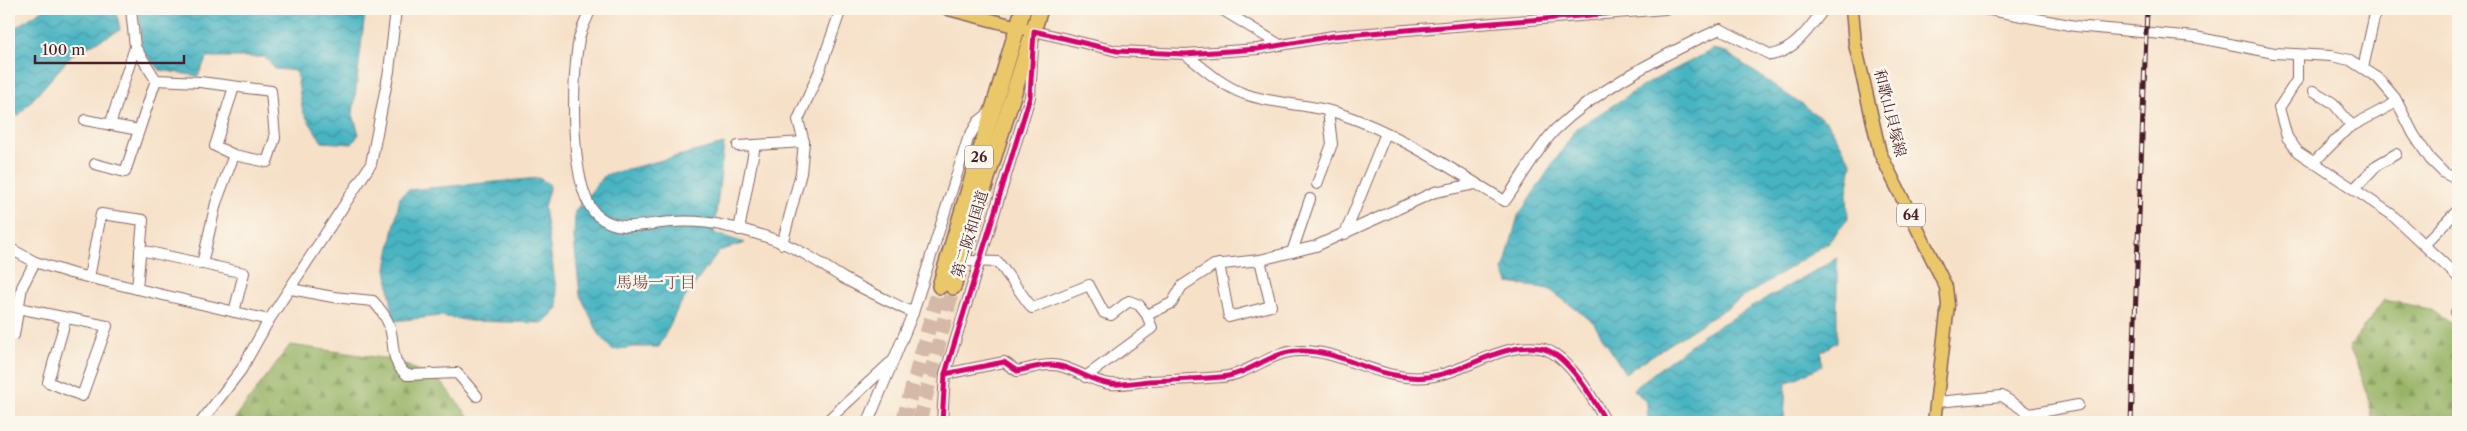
<svg xmlns="http://www.w3.org/2000/svg" width="2467" height="431" viewBox="0 0 2467 431" font-family="'Libre Caslon Text','Noto Serif JP',serif">
  <style>
    .forest { fill: url(#forest-firs); stroke: #716a48 }
    .water { fill: url(#water-waves); stroke: #486a76 }
    .lines { fill: none; stroke-linecap: round; stroke-linejoin: round }
    .highway-tunnel { stroke: #d4b9a8; stroke-width: 15; stroke-dasharray: 15 8; stroke-linecap: butt }
    .minor-casing { stroke: #866362; stroke-width: 12 }
    .major-casing { stroke: #866362; stroke-width: 15 }
    .highway-casing { stroke: #866362; stroke-width: 18 }
    .minor { stroke: #fff; stroke-width: 10 }
    .major { stroke: #eac769; stroke-width: 12 }
    .highway { stroke: #eac769; stroke-width: 15 }
    .rail-casing { stroke: #4a1f2b; stroke-width: 5 }
    .rail { stroke: #fbf7ec; stroke-width: 3; stroke-dasharray: 9; stroke-linecap: butt }
    .cycleway-casing { stroke: #fbf7ec; stroke-width: 8 }
    .cycleway { stroke: #d6006c; stroke-width: 5 }
    .labels { text-anchor: middle; stroke-width: 5; stroke-linejoin: round; paint-order: stroke }
    .shield { fill: #fbf7ec; stroke: #7f6065; stroke-width: 1 }
    .shield-label { font-size: 14px; font-weight: bold; fill: #4a1f2b }
    .street-label { font-size: 15px; fill: #4a1f2b; stroke: #fbf7ec }
    .neighbourhood-label { font-size: 16px; fill: #84504f; stroke: #fbf7ec }
  </style>
  <defs>
    <pattern id="forest-firs" width="22" height="20" patternUnits="userSpaceOnUse" patternTransform="scale(1.25)"><rect width="22" height="20" fill="#98b466"/><path d="M5 1l3.5 6h-7zM16 11l3.5 6h-7z" fill="#7e9254"/></pattern>
    <pattern id="water-waves" width="16" height="10" patternUnits="userSpaceOnUse" patternTransform="scale(1.25)"><rect width="16" height="10" fill="#46b4c2"/><path d="M0 5q4-4 8 0t8 0" fill="none" stroke="#3c929e"/></pattern>
  </defs>
  <rect width="100%" height="100%" fill="#fbf7ec"/>
  <filter id="ink" filterUnits="userSpaceOnUse"><feTurbulence type="fractalNoise" baseFrequency=".02" numOctaves="2"/><feDisplacementMap in="SourceGraphic" scale="10" xChannelSelector="R" yChannelSelector="G"/><feConvolveMatrix kernelMatrix="1 2 1 2 8 2 1 2 1" color-interpolation-filters="sRGB"/></filter>
  <filter id="wash" filterUnits="userSpaceOnUse"><feTurbulence type="fractalNoise" baseFrequency=".0096" numOctaves="4" result="noise"/><feDisplacementMap in="SourceGraphic" scale="20" xChannelSelector="R" yChannelSelector="G"/><feGaussianBlur stdDeviation="1.12" result="paint"/><feColorMatrix in="noise" values="0 0 0 0 0 0 0 0 0 0 0 0 0 0 0 0 0 1.4 0 .05"/><feComposite in="paint" operator="in"/></filter>
  <g filter="url(#wash)">
    <rect width="100%" height="100%" fill="#f6e0c7"/>
    <g class="forest">
      <path d="M2384,300L2430,309L2458,328V422H2371C2371,395 2360,372 2349,347Z"/>
      <polygon points="290,345 396,360 442,383 473,422 232,422"/>
    </g>
    <g class="water">
      <polygon points="44,9 116,9 120,30 73,54 18,116 9,108 9,28 18,26"/>
      <polygon points="139,9 351,9 365,13 353,114 359,134 352,144 322,142 303,112 296,71 275,69 265,57 207,57 198,76 160,70 142,51"/>
      <polygon points="1714,49 1726,52 1828,123 1852,164 1847,192 1848,219 1828,243 1625,373 1593,322 1549,289 1508,283 1503,271 1518,216 1577,128 1648,83"/>
      <polygon points="724,144 714,233 745,243 719,251 679,306 659,347 634,347 612,350 599,334 580,295 574,239 575,211 605,175"/>
      <polygon points="539,178 550,185 544,207 558,302 558,308 543,323 471,321 440,316 394,321 386,268 400,197 408,190"/>
      <polygon points="1837,258 1837,342 1821,352 1822,366 1786,383 1784,422 1648,422 1647,403 1633,389 1703,335"/>
    </g>
  </g>
  <g filter="url(#ink)">
    <g class="lines">
      <g class="highway-tunnel">
        <polyline points="903,422 940,286"/>
        <polyline points="919,422 953,287"/>
      </g>
      <defs>
        <g id="minor">
          <polyline points="131,9 135,47 156,80 200,82 271,91 275,138 267,162 234,155 215,146 234,87"/>
          <path d="M594,9L590,11C586,20 581,30 579,39C572,75 568,192 598,216C620,234 647,223 672,222C688,221 709,222 725,226C751,231 780,240 803,253C818,261 831,271 845,279C867,291 891,302 913,313"/>
          <polyline points="1221,9 1280,45"/>
          <polyline points="1985,9 2075,26 2195,37 2274,53 2331,56 2350,60 2378,78 2395,98 2414,135 2430,159 2444,173 2458,180"/>
          <path d="M1185,54C1205,69 1224,88 1248,95C1278,105 1312,104 1341,114C1400,134 1453,170 1505,201C1519,182 1540,144 1556,129C1598,89 1667,53 1720,29L1771,55C1795,51 1810,27 1824,9"/>
          <polyline points="2297,55 2297,80 2279,108 2287,137 2298,152 2391,214 2458,277"/>
          <polyline points="2363,68 2376,9"/>
          <polyline points="2314,91 2333,103 2352,126"/>
          <polyline points="85,120 139,130"/>
          <polyline points="110,125 135,47"/>
          <polyline points="738,146 804,142"/>
          <polyline points="2314,162 2348,128 2397,102"/>
          <polyline points="95,164 125,172 156,80"/>
          <polyline points="1317,184 1332,144 1328,111"/>
          <polyline points="2354,189 2377,165 2396,154"/>
          <polyline points="739,230 755,145"/>
          <polyline points="1345,234 1386,133"/>
          <polyline points="782,244 801,173 804,142 798,120 819,72 841,9"/>
          <polyline points="2424,245 2458,210"/>
          <polyline points="9,248 35,262 70,273 269,320"/>
          <polyline points="140,250 244,273 234,312"/>
          <polyline points="1292,252 1310,199"/>
          <polyline points="969,261 998,262 1032,308 1089,285 1104,313 1111,315 1129,301 1139,305 1147,315"/>
          <polyline points="202,264 216,203 234,155"/>
          <polyline points="1219,264 1229,317 1271,306 1260,260"/>
          <polyline points="89,278 101,214 143,220 137,289"/>
          <path d="M291,289L333,297L373,301C380,309 387,317 390,328C395,346 390,362 407,375L457,373L477,396"/>
          <polyline points="18,308 107,326 82,396 48,382 66,318"/>
          <polyline points="2456,312 2458,309"/>
          <polyline points="9,335 14,335 22,287 35,262"/>
          <path d="M945,374L1004,362L1017,371C1028,369 1040,365 1050,365C1069,364 1092,383 1111,384C1123,385 1137,382 1149,381C1173,380 1197,379 1221,377C1249,375 1271,351 1299,351C1343,349 1377,382 1427,377C1465,373 1501,342 1540,348C1567,352 1594,400 1606,422"/>
          <polyline points="1085,377 1152,328 1147,315 1172,303 1182,286 1214,265 1260,260 1316,246 1435,192 1475,184"/>
          <polyline points="1937,402 2002,396 2030,414 2031,422"/>
          <polyline points="2030,414 2078,405"/>
          <polyline points="201,422 241,370 269,320 371,164 389,71 396,9"/>
          <polyline points="826,422 890,363"/>
          <polyline points="868,422 913,313 968,139 978,122 993,110"/>
          <polyline points="942,422 945,374 1030,97 1034,31 1117,51 1185,54 1258,49 1333,36 1665,9"/>
        </g>
        <g id="major">
          <polyline points="948,9 1034,31"/>
          <polyline points="1852,9 1855,44 1880,153 1946,287 1948,305 1934,422"/>
        </g>
        <g id="highway">
          <polyline points="940,286 1023,9"/>
          <polyline points="953,287 1040,9"/>
        </g>
      </defs>
      <use href="#minor" class="minor-casing"/>
      <use href="#major" class="major-casing"/>
      <use href="#highway" class="highway-casing"/>
      <use href="#minor" class="minor"/>
      <use href="#major" class="major"/>
      <use href="#highway" class="highway"/>
      <defs>
        <polyline id="rail" points="2131,422 2147,9"/>
      </defs>
      <use href="#rail" class="rail-casing"/>
      <use href="#rail" class="rail"/>
      <defs>
        <g id="cycleway">
          <path d="M945,374L1004,362L1017,371C1028,369 1040,365 1050,365C1069,364 1092,383 1111,384C1123,385 1137,382 1149,381C1173,380 1197,379 1221,377C1249,375 1271,351 1299,351C1343,349 1377,382 1427,377C1465,373 1501,342 1540,348C1567,352 1594,400 1606,422"/>
          <polyline points="942,422 945,374 1030,97 1034,31 1117,51 1185,54 1258,49 1333,36 1665,9"/>
        </g>
      </defs>
      <use href="#cycleway" class="cycleway-casing"/>
      <use href="#cycleway" class="cycleway"/>
    </g>
  </g>
  <g class="labels">
    <g class="shield">
      <rect x="965" y="145.5" width="28" height="23" rx="4"/>
      <rect x="1897" y="203.5" width="28" height="23" rx="4"/>
    </g>
    <g class="shield-label">
      <text x="979" y="162">26</text>
      <text x="1911" y="220">64</text>
    </g>
    <g class="street-label">
      <text transform="translate(1890 113) rotate(76)" y="5">和歌山貝塚線</text>
      <text transform="translate(970 234) rotate(-73)" y="5">第二阪和国道</text>
    </g>
    <g class="neighbourhood-label">
      <text x="656" y="288">馬場一丁目</text>
    </g>
  </g>
  <rect width="2467" height="431" fill="none" stroke="#fbf7ec" stroke-width="30"/>
  <path d="M35 55v8h149v-8" fill="none" stroke="#4a1f2b" stroke-width="2.5"/>
  <text x="42" y="55" font-size="15" fill="#4a1f2b" stroke="#fbf7ec" stroke-width="4" paint-order="stroke">100 m</text>
</svg>
